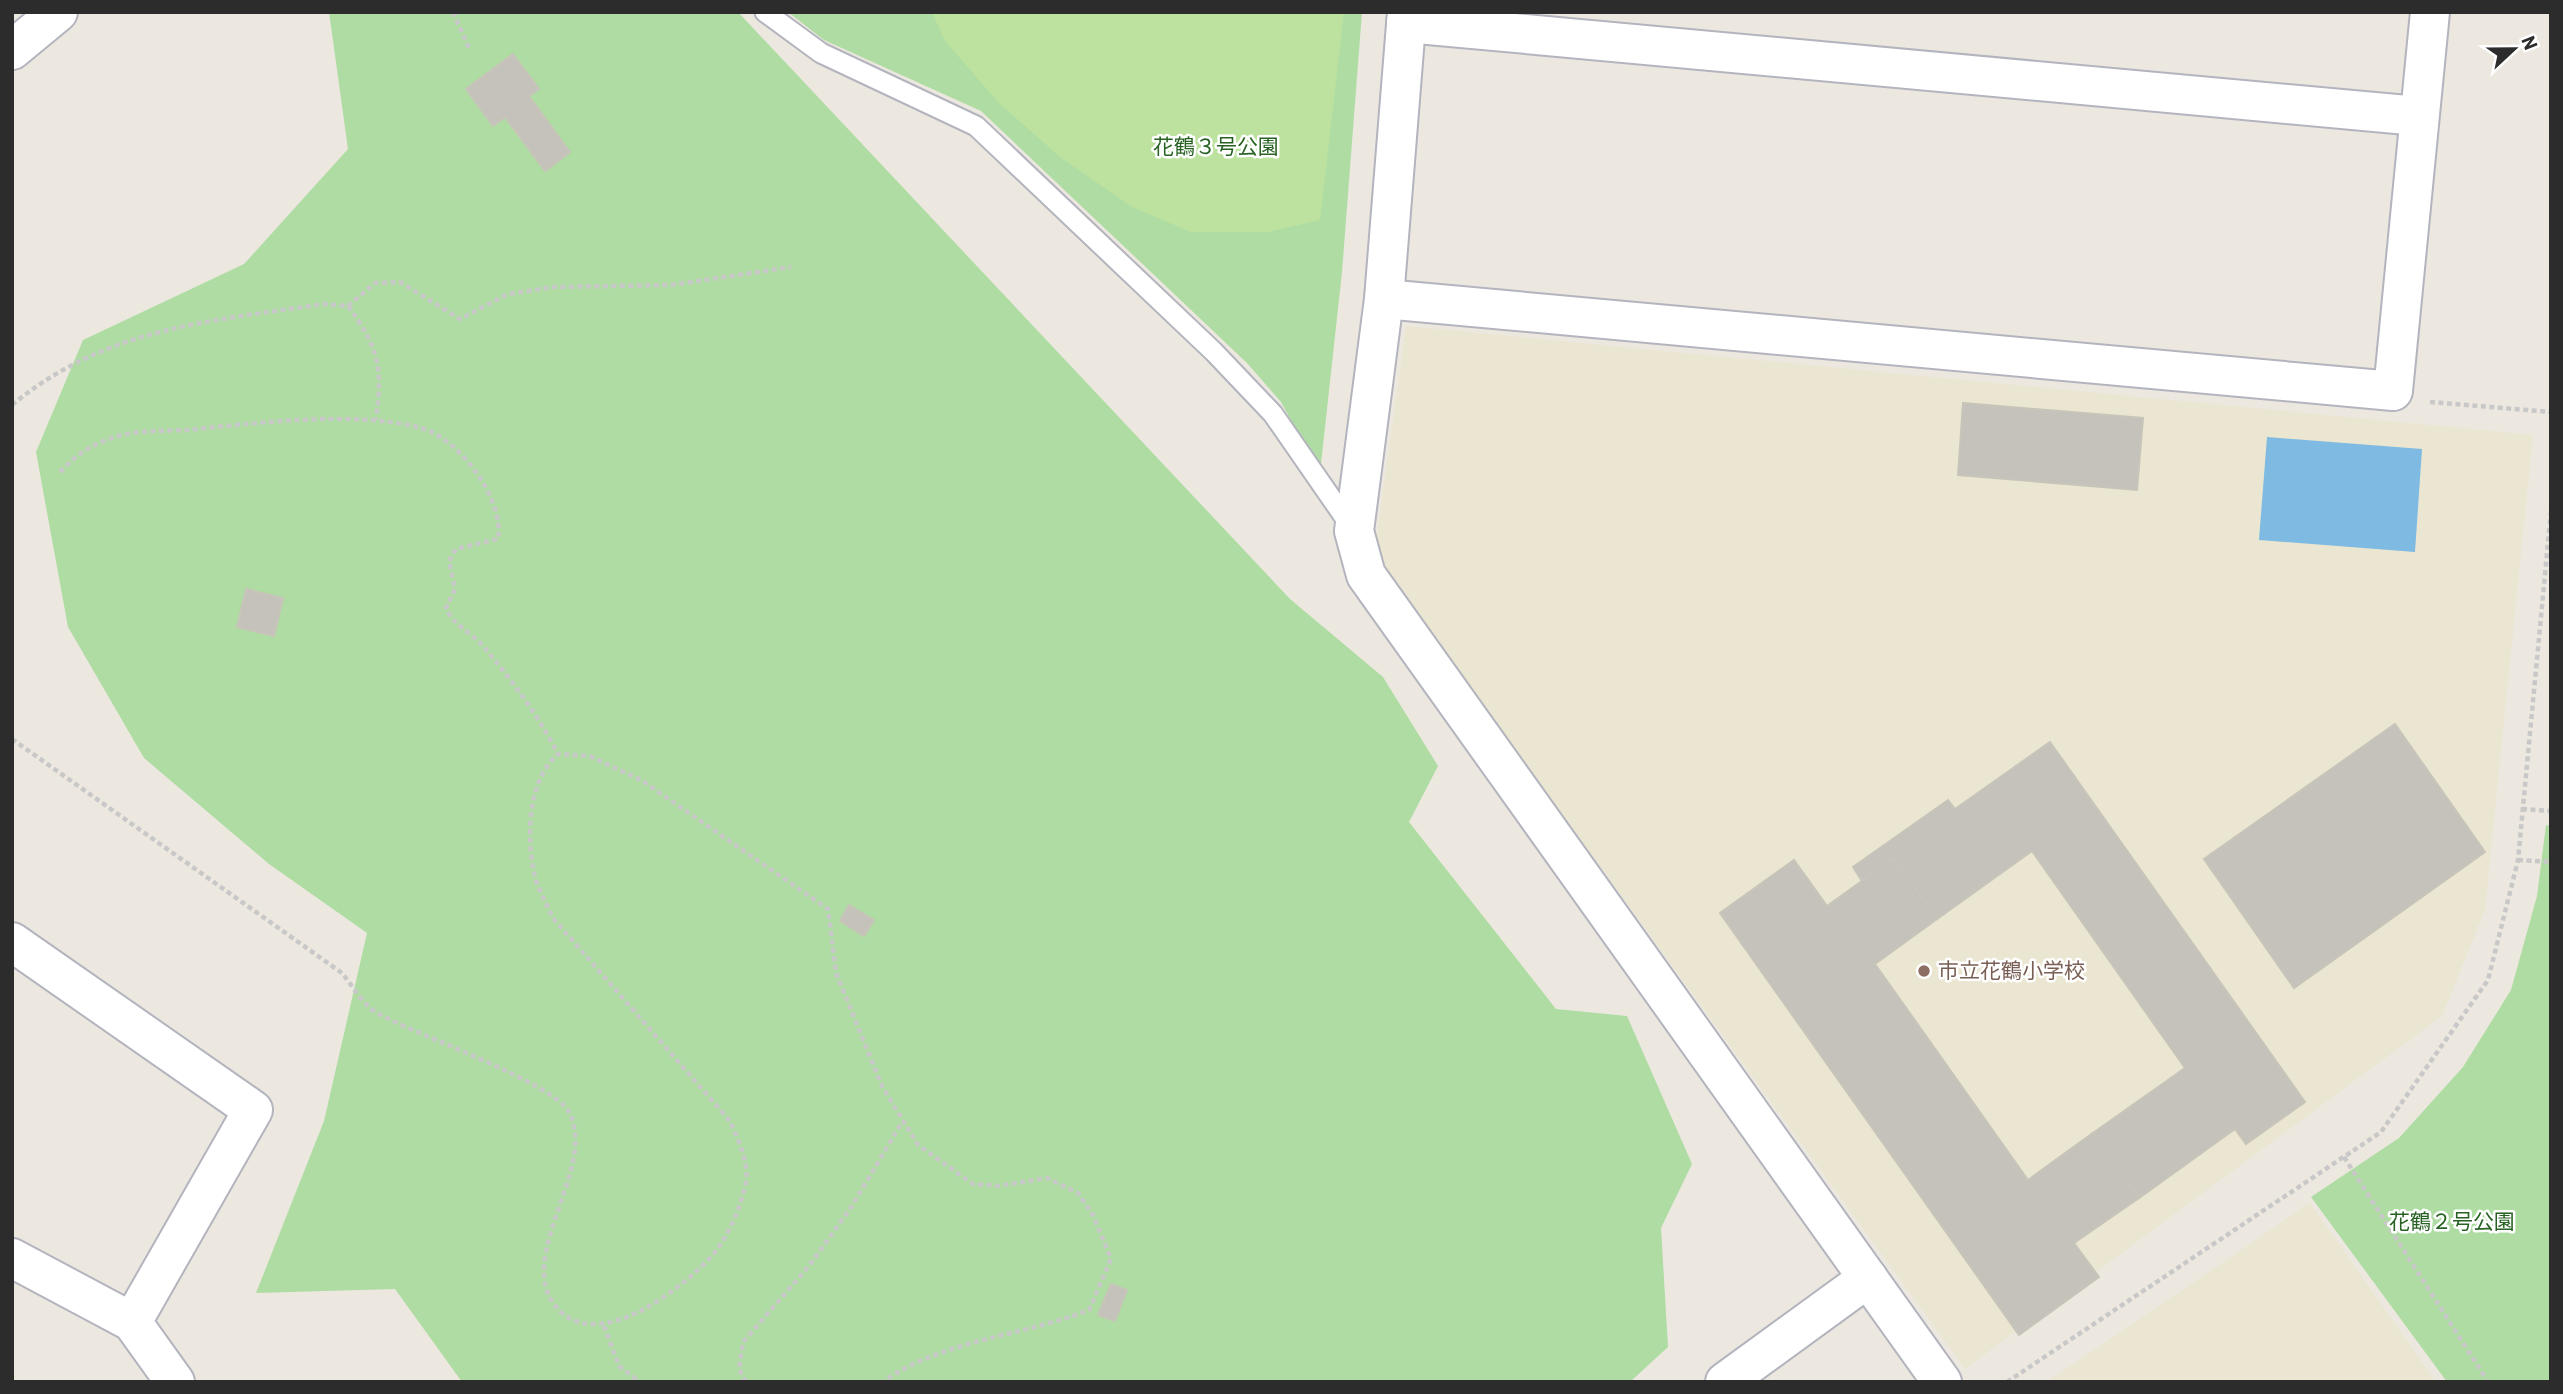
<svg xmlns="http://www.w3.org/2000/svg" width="2563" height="1394" viewBox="0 0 2563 1394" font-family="Barlow,'Noto Sans JP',sans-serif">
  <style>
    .education { fill: #ebe6d1 }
    .green { fill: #aedca2 }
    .pitch { fill: #bde29f }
    .water { fill: #7ebae2 }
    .building { fill: #c5c2bb; stroke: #c7c4b9; stroke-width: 2 }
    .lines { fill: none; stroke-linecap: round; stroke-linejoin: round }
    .lane-casing { stroke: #b3b4be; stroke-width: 23 }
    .street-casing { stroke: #b3b4be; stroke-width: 42 }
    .path { stroke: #c8c8c8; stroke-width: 4.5; stroke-dasharray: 5 3.5; stroke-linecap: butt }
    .lane { stroke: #fff; stroke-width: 19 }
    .street { stroke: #fff; stroke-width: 38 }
    .education-dot { fill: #8d6e63; stroke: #fff; stroke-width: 2.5 }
    .labels { text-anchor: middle; stroke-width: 5; stroke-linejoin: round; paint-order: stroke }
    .park-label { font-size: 21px; fill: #276223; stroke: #fff }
    .education-label { font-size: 21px; fill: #785e54; stroke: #fff; text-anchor: start }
  </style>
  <rect width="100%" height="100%" fill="#ece8e0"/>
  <g class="education">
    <polygon points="1406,326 2533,435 2485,910 2442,1016 1965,1369 1374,555"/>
    <polygon points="2310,1203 2436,1382 2047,1382"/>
  </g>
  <g class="green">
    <polygon points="329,12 738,12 1290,599 1383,677 1438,766 1409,822 1556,1009 1627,1016 1692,1164 1661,1228 1668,1347 1630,1382 462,1382 395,1289 256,1293 324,1121 367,933 269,864 144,758 68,627 36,452 83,340 244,264 348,149"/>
    <polygon points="788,12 1362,12 1342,272 1320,473 1281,402 1247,363 981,111 824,40"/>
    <polygon points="2546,825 2551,826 2551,1382 2447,1382 2311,1197 2399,1138 2463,1067 2511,990 2537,896"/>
  </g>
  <polygon class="pitch" points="932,12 1344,12 1320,220 1268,232 1191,232 1132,207 1060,157 999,103 945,41"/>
  <polygon class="water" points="2267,437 2422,449 2415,552 2259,540"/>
  <g class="building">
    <polygon points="513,54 539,89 529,96 570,152 545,171 505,117 493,126 466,89"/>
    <polygon points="1963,403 2143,418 2137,490 1958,475"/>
    <polygon points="246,589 283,598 274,636 237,627"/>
    <polygon points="2395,724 2485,852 2294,988 2204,859"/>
    <polygon points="2050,742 2305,1102 2246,1144 2235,1129 2139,1198 2093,1133 2185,1068 2032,851 1937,919 1894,858 1862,881 1853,867 1948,800 1955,809"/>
    <polygon points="1894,858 1937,919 1875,964 2028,1180 2093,1133 2139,1198 2074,1243 2099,1277 2019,1335 1720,913 1794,860 1827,906"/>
    <polygon points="849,905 874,920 864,936 840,921"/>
    <polygon points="1111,1284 1127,1290 1115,1321 1098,1315"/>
  </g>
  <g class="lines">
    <defs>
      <polyline id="lane" points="765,12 821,53 976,126 1214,352 1273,414 1352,528"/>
      <g id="street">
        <polyline points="1407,12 1384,299 1354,531 1366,575 1942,1382"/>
        <polyline points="1406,23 2418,116"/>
        <polyline points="12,50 58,12"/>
        <polyline points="1384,299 2393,391 2430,12"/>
        <polyline points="12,942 253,1110 132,1322"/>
        <polyline points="12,1258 132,1322 175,1382"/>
        <polyline points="1725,1382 1868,1278"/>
      </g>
    </defs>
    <use href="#lane" class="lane-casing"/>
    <use href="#street" class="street-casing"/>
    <g class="path">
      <polyline points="453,12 469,48"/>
      <polyline points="348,306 375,283 400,282 460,319 508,294 554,287 671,285 791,267"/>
      <polyline points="2430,402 2551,412"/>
      <path d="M12,405C105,328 210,321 324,304L348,306C379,348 383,368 376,419"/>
      <path d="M60,472C79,452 91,445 118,436C139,430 165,431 187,430C257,423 354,410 421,428C459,438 505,500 498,539L456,549L449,561L455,589L446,608C452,624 472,633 483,646C511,679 538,715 558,754"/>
      <path d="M12,739L342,973C352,985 363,1005 377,1013C412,1033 554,1083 569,1112C599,1169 510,1260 559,1310C600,1352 680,1290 710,1258C727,1240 741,1207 746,1182C749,1161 738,1140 730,1121L552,917C547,904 539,891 535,877C526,838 527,781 558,754L589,756L641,780L828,909L836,973L882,1086L918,1145L973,1184L998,1186L1047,1178L1078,1193L1093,1215L1111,1259L1089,1310C1023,1336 941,1340 883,1382"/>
      <polyline points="2522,809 2551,811"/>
      <polyline points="2518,860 2551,862"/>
      <polyline points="2344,1157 2488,1382"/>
      <polyline points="604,1326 619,1366 640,1382"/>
      <polyline points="746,1382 739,1369 743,1342 809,1266 852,1206 902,1122"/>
      <polyline points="2007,1382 2381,1132 2488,980 2518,860 2551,511"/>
    </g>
    <use href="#lane" class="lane"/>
    <use href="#street" class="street"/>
  </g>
  <circle class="education-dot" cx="1924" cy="971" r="7"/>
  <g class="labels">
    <g class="park-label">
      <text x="1216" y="154">花鶴３号公園</text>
      <text x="2452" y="1229">花鶴２号公園</text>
    </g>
    <g class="education-label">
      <text x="1938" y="978">市立花鶴小学校</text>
    </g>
  </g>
  <rect width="2563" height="1394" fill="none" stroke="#2c2c2c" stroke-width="28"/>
  <g transform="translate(2514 49) rotate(68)" stroke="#ffffff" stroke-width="5" paint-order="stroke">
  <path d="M0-5L12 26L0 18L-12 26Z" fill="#2c2c2c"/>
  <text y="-10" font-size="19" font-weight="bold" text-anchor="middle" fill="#2c2c2c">N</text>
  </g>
</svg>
